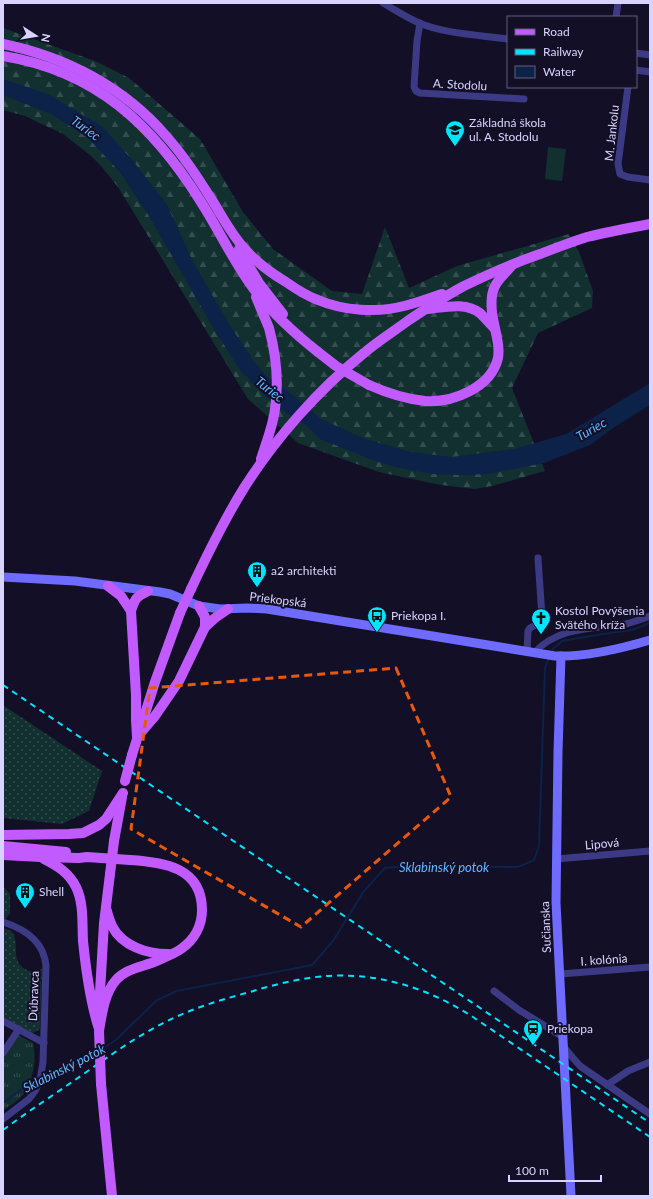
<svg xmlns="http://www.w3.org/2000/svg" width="653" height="1199" viewBox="0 0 653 1199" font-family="Lato,sans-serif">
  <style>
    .grass { fill: url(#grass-dots) }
    .forest { fill: url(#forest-firs) }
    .park { fill: url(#park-tufts) }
    .garden { fill: #12302f }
    .water { fill: #0c2248 }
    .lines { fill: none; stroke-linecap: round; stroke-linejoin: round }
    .stream { stroke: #0c2248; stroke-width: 2 }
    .street { stroke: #3d3a85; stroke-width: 7 }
    .secondary { stroke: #6f6bff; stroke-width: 9 }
    .primary { stroke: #c25bff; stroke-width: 10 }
    .rail { stroke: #00e5ff; stroke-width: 2; stroke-dasharray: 6 5; stroke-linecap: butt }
    .primary-bridge { stroke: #c25bff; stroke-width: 10 }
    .marked { fill: none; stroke: #e8590c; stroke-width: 3; stroke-dasharray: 8 5; stroke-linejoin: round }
    .labels { text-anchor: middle; stroke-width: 4; stroke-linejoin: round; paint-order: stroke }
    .street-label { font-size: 12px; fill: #d9d4ff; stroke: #130f26 }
    .poi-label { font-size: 12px; fill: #d9d4ff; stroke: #130f26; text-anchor: start }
    .water-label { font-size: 13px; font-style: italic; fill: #62b6ff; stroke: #130f26 }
  </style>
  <defs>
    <pattern id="grass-dots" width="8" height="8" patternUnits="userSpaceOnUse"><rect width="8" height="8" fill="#12302f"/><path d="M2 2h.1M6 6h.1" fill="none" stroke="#344d4e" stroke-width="1.8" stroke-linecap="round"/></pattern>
    <pattern id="forest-firs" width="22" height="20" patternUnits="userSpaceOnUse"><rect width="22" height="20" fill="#12302f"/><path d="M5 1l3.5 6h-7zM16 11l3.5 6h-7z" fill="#344d4e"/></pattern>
    <pattern id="park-tufts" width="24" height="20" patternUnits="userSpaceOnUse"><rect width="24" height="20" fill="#12302f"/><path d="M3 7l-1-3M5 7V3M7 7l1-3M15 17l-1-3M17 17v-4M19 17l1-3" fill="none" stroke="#344d4e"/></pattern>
  </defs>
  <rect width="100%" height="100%" fill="#130f26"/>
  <g class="grass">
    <polygon points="3,705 102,771 89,811 62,824 3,818"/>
    <polygon points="3,886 10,894 10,913 5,919 3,918"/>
    <path d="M3,928C6,929 9,929 12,932C20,940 10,961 25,969C31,973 35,972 42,969L40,1028C38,1031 36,1032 32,1033L3,1018Z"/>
  </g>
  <polygon class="forest" points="3,28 95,61 129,78 200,139 243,212 273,249 332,291 362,294 385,227 409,288 457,266 569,234 579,252 593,291 592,308 538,333 512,388 545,471 492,486 475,489 441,485 379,472 298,443 248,399 118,187 101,166 90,155 63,134 25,116 3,110"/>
  <path class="park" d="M18,1035L33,1043C37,1057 33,1084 23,1095C18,1101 9,1106 3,1111V1059Z"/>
  <polygon class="garden" points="548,147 566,149 562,181 545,179"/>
  <polygon class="water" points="3,79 47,94 102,126 133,161 167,205 193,262 226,319 254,362 266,376 290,393 321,419 365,439 411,452 451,457 514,449 566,434 650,383 650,405 616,426 590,445 544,463 488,474 462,475 432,474 400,468 373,460 320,439 307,426 286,413 265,396 240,370 214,329 149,216 119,171 88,138 51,114 3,95"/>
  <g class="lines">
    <g class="stream">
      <polyline points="552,652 553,649 562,641 603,634 632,630 650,623"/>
      <polyline points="104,1048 117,1039 157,1000 177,991 312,965 333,941 364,891 385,868 407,866 518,867 534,860 539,846 545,668 549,658"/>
      <path d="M42,1080C61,1073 79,1063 96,1052"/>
      <polyline points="3,1103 22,1089 36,1083"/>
    </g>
    <g class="street">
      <path d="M383,3C395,10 406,17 419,23C446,34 479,35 508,39"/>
      <polyline points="616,17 618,3"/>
      <polyline points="420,23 417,41 414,87 416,91 420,93 524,99"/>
      <polyline points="636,53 650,55"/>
      <polyline points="636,70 650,72"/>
      <polyline points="628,87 618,164 620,174 628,177 650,180"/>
      <polyline points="527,651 528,631 530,628 539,623 542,617 538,558"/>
      <path d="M534,653C558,626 594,629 626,624C634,622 642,619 650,616"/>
      <polyline points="556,859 650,851"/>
      <path d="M3,922C25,929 44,941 46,966L43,1062L40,1081L35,1091L29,1099L3,1119"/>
      <polyline points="560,974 650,967"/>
      <polyline points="494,991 519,1010 563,1037"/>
      <polyline points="3,1021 44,1043"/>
      <polyline points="563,1046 573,1058 580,1066 650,1114"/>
      <polyline points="3,1053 19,1029"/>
      <polyline points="607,1085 628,1071 650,1062"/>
    </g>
    <g class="secondary">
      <path d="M3,577L75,581L160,592L170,594L199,606L220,609L248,608L267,609L555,656C586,657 620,649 650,640"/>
      <polyline points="561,656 558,752 556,903 571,1196"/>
    </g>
    <g class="primary">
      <path d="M3,44C66,57 124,87 166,136C184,156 198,178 212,200C222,216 231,234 244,248C256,262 271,273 286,282C296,289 307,296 318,300C344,311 377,313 404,306C417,303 429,298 442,294"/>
      <path d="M3,56C96,71 153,125 201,202C219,230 233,261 253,288C271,312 294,333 318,352"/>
      <polyline points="239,249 259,283 283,314"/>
      <path d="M256,297C260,307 265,318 269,328C276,354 279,382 275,409C273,426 266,443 261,459"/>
      <path d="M428,309C446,307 465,302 480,313C485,318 490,324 495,329"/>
      <path d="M369,385C387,393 405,399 425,401C452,403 491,388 498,358C500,345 497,340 495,328C492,316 489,298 495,286C499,278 507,272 512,265"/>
      <polyline points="108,586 121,596 131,611"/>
      <path d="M191,589C207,555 224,520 244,488C275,439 318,390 364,353C378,341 394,331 409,320C427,308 445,296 464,286C489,274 514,263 540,254C556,248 571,242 587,237C608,232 629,228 650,224"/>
      <polyline points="199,606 205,617 205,627"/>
      <polyline points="137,737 155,716 179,681 205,627 215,618 228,609"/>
      <path d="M137,737L136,720V695L131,611C135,598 136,597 148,591"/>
      <polyline points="132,755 155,682 180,613"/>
      <polyline points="3,835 69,834 83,833 99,825 106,819 123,793"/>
      <polyline points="114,841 122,797"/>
      <polyline points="3,846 66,852"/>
      <path d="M3,855L41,857L79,858L87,857C101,858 115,859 130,860C163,862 202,867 202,910C202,926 194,940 181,949C174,954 163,958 154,962C141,967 126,969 116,980C104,994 102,1014 99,1031"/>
      <path d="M44,859C58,866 69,873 76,887C84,903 82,924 83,941C86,971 90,1001 99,1029"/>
      <path d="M107,911C108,916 110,921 112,926C122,946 147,954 168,954"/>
      <polyline points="99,1009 104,923 110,874"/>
      <polyline points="101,1084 112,1196"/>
    </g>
    <g class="rail">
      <polyline points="3,685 650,1123"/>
      <path d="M3,1130C30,1110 58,1092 85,1073C108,1057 130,1041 154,1028C184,1011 216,1001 250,992C269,986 289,981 309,978C367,969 424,985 473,1017L650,1137"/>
    </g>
    <g class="primary-bridge">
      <polyline points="318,352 336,366 369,385"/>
      <polyline points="180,613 191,589"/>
      <polyline points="125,781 132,755"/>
      <polyline points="110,874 114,841"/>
      <polyline points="99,1031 101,1084"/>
    </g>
  </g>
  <path class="marked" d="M396,668L451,797L301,927L131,829L150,688Z"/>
  <defs>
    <symbol id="school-pin" viewBox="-11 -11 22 30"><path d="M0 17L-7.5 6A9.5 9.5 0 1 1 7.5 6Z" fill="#00e5ff" stroke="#130f26"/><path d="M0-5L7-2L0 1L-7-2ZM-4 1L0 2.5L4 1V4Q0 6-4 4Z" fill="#111"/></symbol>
    <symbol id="building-pin" viewBox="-11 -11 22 30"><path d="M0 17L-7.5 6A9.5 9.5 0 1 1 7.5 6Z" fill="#00e5ff" stroke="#130f26"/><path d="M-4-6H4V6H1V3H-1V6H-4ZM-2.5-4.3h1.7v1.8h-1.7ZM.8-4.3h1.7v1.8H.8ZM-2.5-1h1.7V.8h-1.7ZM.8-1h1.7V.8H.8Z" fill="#111"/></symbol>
    <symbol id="bus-pin" viewBox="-11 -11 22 30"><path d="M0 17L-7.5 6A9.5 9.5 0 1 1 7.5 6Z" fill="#00e5ff" stroke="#130f26"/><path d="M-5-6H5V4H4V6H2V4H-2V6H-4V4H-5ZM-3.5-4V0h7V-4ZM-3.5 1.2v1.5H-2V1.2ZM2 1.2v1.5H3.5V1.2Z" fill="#111"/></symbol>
    <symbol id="church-pin" viewBox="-11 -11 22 30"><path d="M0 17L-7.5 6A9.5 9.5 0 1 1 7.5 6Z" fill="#00e5ff" stroke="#130f26"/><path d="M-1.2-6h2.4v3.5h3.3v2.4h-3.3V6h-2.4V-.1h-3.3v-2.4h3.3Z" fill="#111"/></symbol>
    <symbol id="station-pin" viewBox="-11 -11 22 30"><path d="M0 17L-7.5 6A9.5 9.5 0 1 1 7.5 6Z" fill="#00e5ff" stroke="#130f26"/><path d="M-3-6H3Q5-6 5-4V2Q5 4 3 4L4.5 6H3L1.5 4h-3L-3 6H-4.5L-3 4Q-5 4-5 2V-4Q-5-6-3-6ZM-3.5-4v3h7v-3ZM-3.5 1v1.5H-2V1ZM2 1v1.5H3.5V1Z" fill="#111"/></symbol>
  </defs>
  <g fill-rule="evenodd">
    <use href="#school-pin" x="444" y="119" width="22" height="30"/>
    <use href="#building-pin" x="246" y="560" width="22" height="30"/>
    <use href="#bus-pin" x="366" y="605" width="22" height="30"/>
    <use href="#church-pin" x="530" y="607" width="22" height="30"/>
    <use href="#building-pin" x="14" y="881" width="22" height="30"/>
    <use href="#station-pin" x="522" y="1018" width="22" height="30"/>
  </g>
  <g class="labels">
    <g class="street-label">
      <text transform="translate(460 85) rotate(3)" y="4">A. Stodolu</text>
      <text transform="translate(612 133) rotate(-84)" y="4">M. Jankolu</text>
      <text transform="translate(278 600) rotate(7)" y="4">Priekopská</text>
      <text transform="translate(602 844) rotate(-5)" y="4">Lipová</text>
      <text transform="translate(546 927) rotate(-92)" y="4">Sučianska</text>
      <text transform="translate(604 960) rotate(-4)" y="4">I. kolónia</text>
      <text transform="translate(34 996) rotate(-88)" y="4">Dúbravca</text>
    </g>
    <g class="poi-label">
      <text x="469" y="127">Základná škola<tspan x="469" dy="14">ul. A. Stodolu</tspan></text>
      <text x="271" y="575">a2 architekti</text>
      <text x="555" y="615">Kostol Povýšenia<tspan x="555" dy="14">Svätého kríža</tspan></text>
      <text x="391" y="620">Priekopa I.</text>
      <text x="39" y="896">Shell</text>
      <text x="547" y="1033">Priekopa</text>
    </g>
    <g class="water-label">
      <text transform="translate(86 128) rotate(36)" y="5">Turiec</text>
      <text transform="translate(270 389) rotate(38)" y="5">Turiec</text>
      <text transform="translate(591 429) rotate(-30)" y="5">Turiec</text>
      <text x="444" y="872">Sklabinský potok</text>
      <text transform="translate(64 1068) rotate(-27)" y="5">Sklabinský potok</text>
    </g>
  </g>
  <rect width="653" height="1199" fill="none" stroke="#d9d4ff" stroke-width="8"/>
  <rect x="507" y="16" width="130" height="72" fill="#130f26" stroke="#625e7d"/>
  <rect x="515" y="29" width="20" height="6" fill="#c25bff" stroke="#625e7d"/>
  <text x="543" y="36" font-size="12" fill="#d9d4ff">Road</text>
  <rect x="515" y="49" width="20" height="6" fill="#00e5ff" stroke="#625e7d"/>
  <text x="543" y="56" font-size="12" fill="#d9d4ff">Railway</text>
  <rect x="515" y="66" width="20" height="12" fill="#0c2248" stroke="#625e7d"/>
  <text x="543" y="76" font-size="12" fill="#d9d4ff">Water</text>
  <g transform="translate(36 36) rotate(102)" stroke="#130f26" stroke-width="3" paint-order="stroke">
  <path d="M0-3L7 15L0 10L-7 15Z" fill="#d9d4ff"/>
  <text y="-6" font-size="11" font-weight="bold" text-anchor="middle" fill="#d9d4ff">N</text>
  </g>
  <path d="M509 1175v6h92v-6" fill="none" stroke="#d9d4ff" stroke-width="2"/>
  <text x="515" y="1175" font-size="12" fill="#d9d4ff" stroke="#130f26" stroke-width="3" paint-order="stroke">100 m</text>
</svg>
